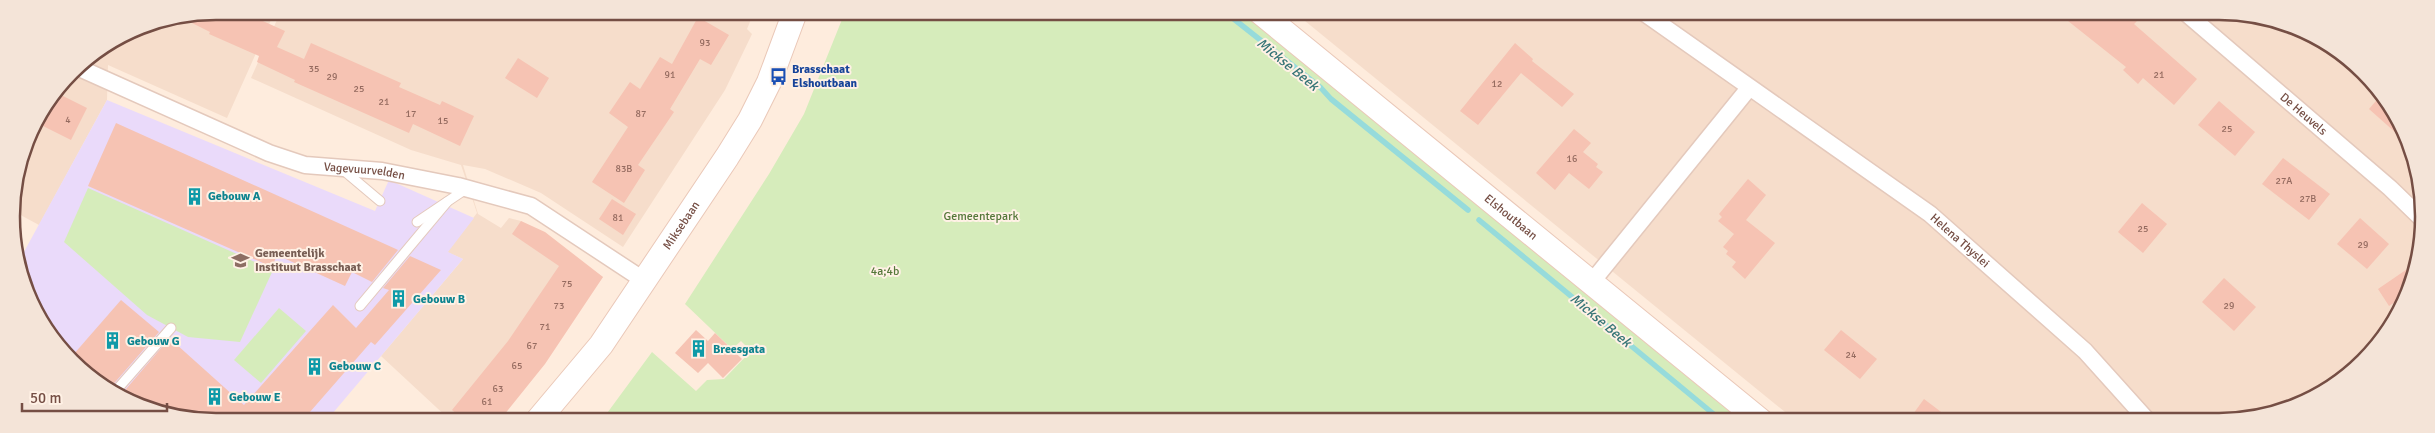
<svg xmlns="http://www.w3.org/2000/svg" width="2435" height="433" viewBox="0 0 2435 433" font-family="Signika,sans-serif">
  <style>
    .residential { fill: #f6ddcb }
    .education { fill: #eadafa }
    .green { fill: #d6ecbb }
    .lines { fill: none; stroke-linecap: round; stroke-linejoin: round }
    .stream { stroke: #96dbdb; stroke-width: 5.5 }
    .building { fill: #f6c3b3 }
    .service-casing { stroke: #e4c9bc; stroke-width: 11 }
    .minor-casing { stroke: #e4c9bc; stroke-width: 19 }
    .secondary-casing { stroke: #eac8b8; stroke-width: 26 }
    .service { stroke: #fff; stroke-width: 9 }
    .minor { stroke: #fff; stroke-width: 16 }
    .secondary { stroke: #fff; stroke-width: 24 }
    .labels { text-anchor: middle; stroke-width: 4; stroke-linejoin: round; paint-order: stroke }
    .number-label { font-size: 10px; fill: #956b60 }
    .transit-label { font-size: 12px; font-weight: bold; fill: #164399; stroke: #fff1e5; text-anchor: start }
    .street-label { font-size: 12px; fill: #754e44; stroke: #fff1e5 }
    .culture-label { font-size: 12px; font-weight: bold; fill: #0d838f; stroke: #fff1e5; text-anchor: start }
    .park-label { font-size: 12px; fill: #547739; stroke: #fff1e5 }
    .education-label { font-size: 12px; font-weight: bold; fill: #785e54; stroke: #fff1e5; text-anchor: start }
    .water-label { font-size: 14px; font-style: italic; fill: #357476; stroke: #fff1e5 }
    .rim { fill: none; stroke: #754e44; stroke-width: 2.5 }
  </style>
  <rect width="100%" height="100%" fill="#feecdd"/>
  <g class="residential">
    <polygon points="217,11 275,11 227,118 108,65 107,100 39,225 13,211 12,203 27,138 72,71 138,27"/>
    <polygon points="281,11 754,12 747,29 752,34 725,90 623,247 541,193 485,169 463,165 478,214 501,228 509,218 521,221 603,277 496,420 450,420 381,356 463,259 447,252 477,213 461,165 411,150 251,78"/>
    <polygon points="1294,12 2245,13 2321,39 2381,91 2417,163 2422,243 2403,307 2363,362 2309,401 2232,421 1796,421"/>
  </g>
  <polygon class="education" points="107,100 375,211 389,180 474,218 448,252 463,259 327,420 190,420 114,394 62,352 22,283 19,261"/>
  <g class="green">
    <polygon points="845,12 1244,12 1741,421 602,420 652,352 696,391 707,380 724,379 751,351 741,341 732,349 685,304 769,174 804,114"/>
    <polygon points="88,188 273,270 240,342 188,337 147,315 64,242"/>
    <polygon points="279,308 306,331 261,383 234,360"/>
  </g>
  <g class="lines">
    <g class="stream">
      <polyline points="1225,12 1321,88 1331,99 1468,210"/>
      <polyline points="1479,220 1722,421"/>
    </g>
  </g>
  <g class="building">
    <polygon points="216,11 241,11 285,31 277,47 304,59 311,43 401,83 399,87 440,105 442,101 474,116 460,146 413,124 409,133 294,82 295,80 257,62 259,56 209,34 210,32 182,18"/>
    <polygon points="2058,13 2127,13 2137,21 2134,24 2197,79 2174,105 2143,78 2138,84 2123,70 2126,67"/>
    <polygon points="698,17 729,35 711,65 700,59 670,109 674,112 638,165 645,170 624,203 592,182 628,127 609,113 630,82 640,89 660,57 672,64"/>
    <polygon points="1515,43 1533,59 1532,61 1574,94 1562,107 1521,73 1478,125 1460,111"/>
    <polygon points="518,58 549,78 537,98 505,78"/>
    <polygon points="57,93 87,108 71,140 37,123"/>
    <polygon points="2382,94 2406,141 2405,141 2369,109"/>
    <polygon points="2219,101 2255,132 2235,156 2198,125"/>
    <polygon points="116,123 396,249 398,250 372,282 352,272 345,286 277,255 272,267 88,186"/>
    <polygon points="1574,129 1591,143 1583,152 1598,164 1596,167 1603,172 1589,189 1569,173 1555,190 1536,173"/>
    <polygon points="2283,158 2330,194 2309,220 2262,184"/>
    <polygon points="1748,179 1766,195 1746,220 1775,243 1745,279 1732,267 1736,262 1726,254 1728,251 1723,247 1734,234 1718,221 1722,217 1719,214"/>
    <polygon points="612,199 636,214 623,235 599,219"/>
    <polygon points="2142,203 2167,224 2143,253 2118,232"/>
    <polygon points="2360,218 2389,244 2367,269 2337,244"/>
    <polygon points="521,221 545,232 603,277 545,364 500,420 464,420 452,410 508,341 559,266 512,234"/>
    <polygon points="410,256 441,270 375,345 371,342 303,420 190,420 120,396 168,340 174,345 176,344 244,405 333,305 356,328 389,290 383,288"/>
    <polygon points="2416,263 2403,307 2398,300 2389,306 2378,289"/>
    <polygon points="2224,278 2256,307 2234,331 2202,302"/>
    <polygon points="121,300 159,332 110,388 73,355"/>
    <polygon points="696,330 708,341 715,333 742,359 723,378 708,363 698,373 675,353"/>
    <polygon points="1841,330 1877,359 1860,379 1824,350"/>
    <polygon points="1924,399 1953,421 1908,421"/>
  </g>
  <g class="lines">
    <defs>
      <g id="service">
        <polyline points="342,169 380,201"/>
        <polyline points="417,222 466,189"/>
        <polyline points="360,306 447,202"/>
        <polyline points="113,394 171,328"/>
      </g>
      <g id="minor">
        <path id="s1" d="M1643,12L1930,214L2085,351L2148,421"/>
        <path id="s2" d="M2186,13L2390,188L2420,217"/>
        <path id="s3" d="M77,67L269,153L305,165L382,171L458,186L531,206L645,281"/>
        <polyline points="1591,283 1749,88"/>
      </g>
      <g id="secondary">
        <path id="s4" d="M1260,12L1761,421"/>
        <path id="s5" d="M538,420L601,345L727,157L750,120L769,82L795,12"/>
      </g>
    </defs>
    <use href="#service" class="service-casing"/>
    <use href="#minor" class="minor-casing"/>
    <use href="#secondary" class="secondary-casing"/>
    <use href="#service" class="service"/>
    <use href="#minor" class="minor"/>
    <use href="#secondary" class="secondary"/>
  </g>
  <defs>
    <symbol id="bus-bare" viewBox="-9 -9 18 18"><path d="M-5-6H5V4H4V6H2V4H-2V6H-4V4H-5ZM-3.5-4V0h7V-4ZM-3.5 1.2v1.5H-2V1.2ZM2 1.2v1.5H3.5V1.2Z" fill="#1a4fb4" stroke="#fff1e5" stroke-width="2.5" paint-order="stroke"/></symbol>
    <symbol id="building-bare" viewBox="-9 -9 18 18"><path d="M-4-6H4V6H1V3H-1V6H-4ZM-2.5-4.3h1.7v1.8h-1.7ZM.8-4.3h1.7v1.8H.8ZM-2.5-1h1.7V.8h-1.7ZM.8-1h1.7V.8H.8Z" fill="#0f9aa8" stroke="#fff1e5" stroke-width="2.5" paint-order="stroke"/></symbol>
    <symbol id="school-bare" viewBox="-9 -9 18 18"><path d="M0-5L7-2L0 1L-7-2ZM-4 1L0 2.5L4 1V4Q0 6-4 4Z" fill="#8d6e63" stroke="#fff1e5" stroke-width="2.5" paint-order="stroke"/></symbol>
  </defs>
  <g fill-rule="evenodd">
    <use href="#bus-bare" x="766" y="64" width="25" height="25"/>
    <use href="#building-bare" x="182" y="184" width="25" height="25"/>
    <use href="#school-bare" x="228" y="248" width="25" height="25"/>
    <use href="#building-bare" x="386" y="286" width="25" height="25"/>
    <use href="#building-bare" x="100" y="328" width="25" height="25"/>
    <use href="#building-bare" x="686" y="336" width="25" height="25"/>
    <use href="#building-bare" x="302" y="354" width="25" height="25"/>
    <use href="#building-bare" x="202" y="384" width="25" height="25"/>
  </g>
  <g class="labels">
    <g class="number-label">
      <text x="705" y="46">93</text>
      <text x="314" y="72">35</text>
      <text x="670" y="78">91</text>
      <text x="2159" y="78">21</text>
      <text x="332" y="80">29</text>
      <text x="1497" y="87">12</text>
      <text x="359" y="92">25</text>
      <text x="384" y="105">21</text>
      <text x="411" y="117">17</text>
      <text x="641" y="117">87</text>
      <text x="68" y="123">4</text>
      <text x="443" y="124">15</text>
      <text x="2227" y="132">25</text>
      <text x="1572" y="162">16</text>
      <text x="624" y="172">83B</text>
      <text x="2284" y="184">27A</text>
      <text x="2308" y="202">27B</text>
      <text x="618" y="221">81</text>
      <text x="2143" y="232">25</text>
      <text x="2363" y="248">29</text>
      <text x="567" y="287">75</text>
      <text x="559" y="309">73</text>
      <text x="2229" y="309">29</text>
      <text x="545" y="330">71</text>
      <text x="532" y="349">67</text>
      <text x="1851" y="358">24</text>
      <text x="517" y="369">65</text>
      <text x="498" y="392">63</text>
      <text x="487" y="405">61</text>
    </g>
    <g class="transit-label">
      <text x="792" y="73">Brasschaat<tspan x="792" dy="14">Elshoutbaan</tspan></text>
    </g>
    <g class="street-label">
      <text dy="4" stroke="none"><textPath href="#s2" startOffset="155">De Heuvels</textPath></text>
      <text dy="4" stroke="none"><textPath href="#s3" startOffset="308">Vagevuurvelden</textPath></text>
      <text dy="4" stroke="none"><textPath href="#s4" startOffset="324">Elshoutbaan</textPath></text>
      <text dy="4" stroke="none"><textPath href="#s5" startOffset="242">Miksebaan</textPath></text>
      <text dy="4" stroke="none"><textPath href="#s1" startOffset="391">Helena Thyslei</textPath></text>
    </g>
    <g class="culture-label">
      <text x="208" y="200">Gebouw A</text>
      <text x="413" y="303">Gebouw B</text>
      <text x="127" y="345">Gebouw G</text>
      <text x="713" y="353">Breesgata</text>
      <text x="329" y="370">Gebouw C</text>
      <text x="229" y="401">Gebouw E</text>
    </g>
    <g class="park-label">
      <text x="981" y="220">Gemeentepark</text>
      <text x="885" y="275">4a;4b</text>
    </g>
    <g class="education-label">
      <text x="255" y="257">Gemeentelijk<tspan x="255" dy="14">Instituut Brasschaat</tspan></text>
    </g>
    <g class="water-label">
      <text transform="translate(1288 64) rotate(39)" y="5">Mickse Beek</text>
      <text transform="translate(1601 320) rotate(40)" y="5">Mickse Beek</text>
    </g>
  </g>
  <path d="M0 0H2435V433H0ZM216 20H2219A196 196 0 0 1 2415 216V217A196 196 0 0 1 2219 413H216A196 196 0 0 1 20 217V216A196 196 0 0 1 216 20Z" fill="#f4e4d8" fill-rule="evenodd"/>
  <path class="rim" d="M216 20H2219A196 196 0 0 1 2415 216V217A196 196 0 0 1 2219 413H216A196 196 0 0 1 20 217V216A196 196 0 0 1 216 20Z"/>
  <path d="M22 403v8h145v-8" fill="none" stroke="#754e44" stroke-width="2.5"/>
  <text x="30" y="403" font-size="15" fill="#754e44" stroke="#fff1e5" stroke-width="4" paint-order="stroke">50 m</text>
</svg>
